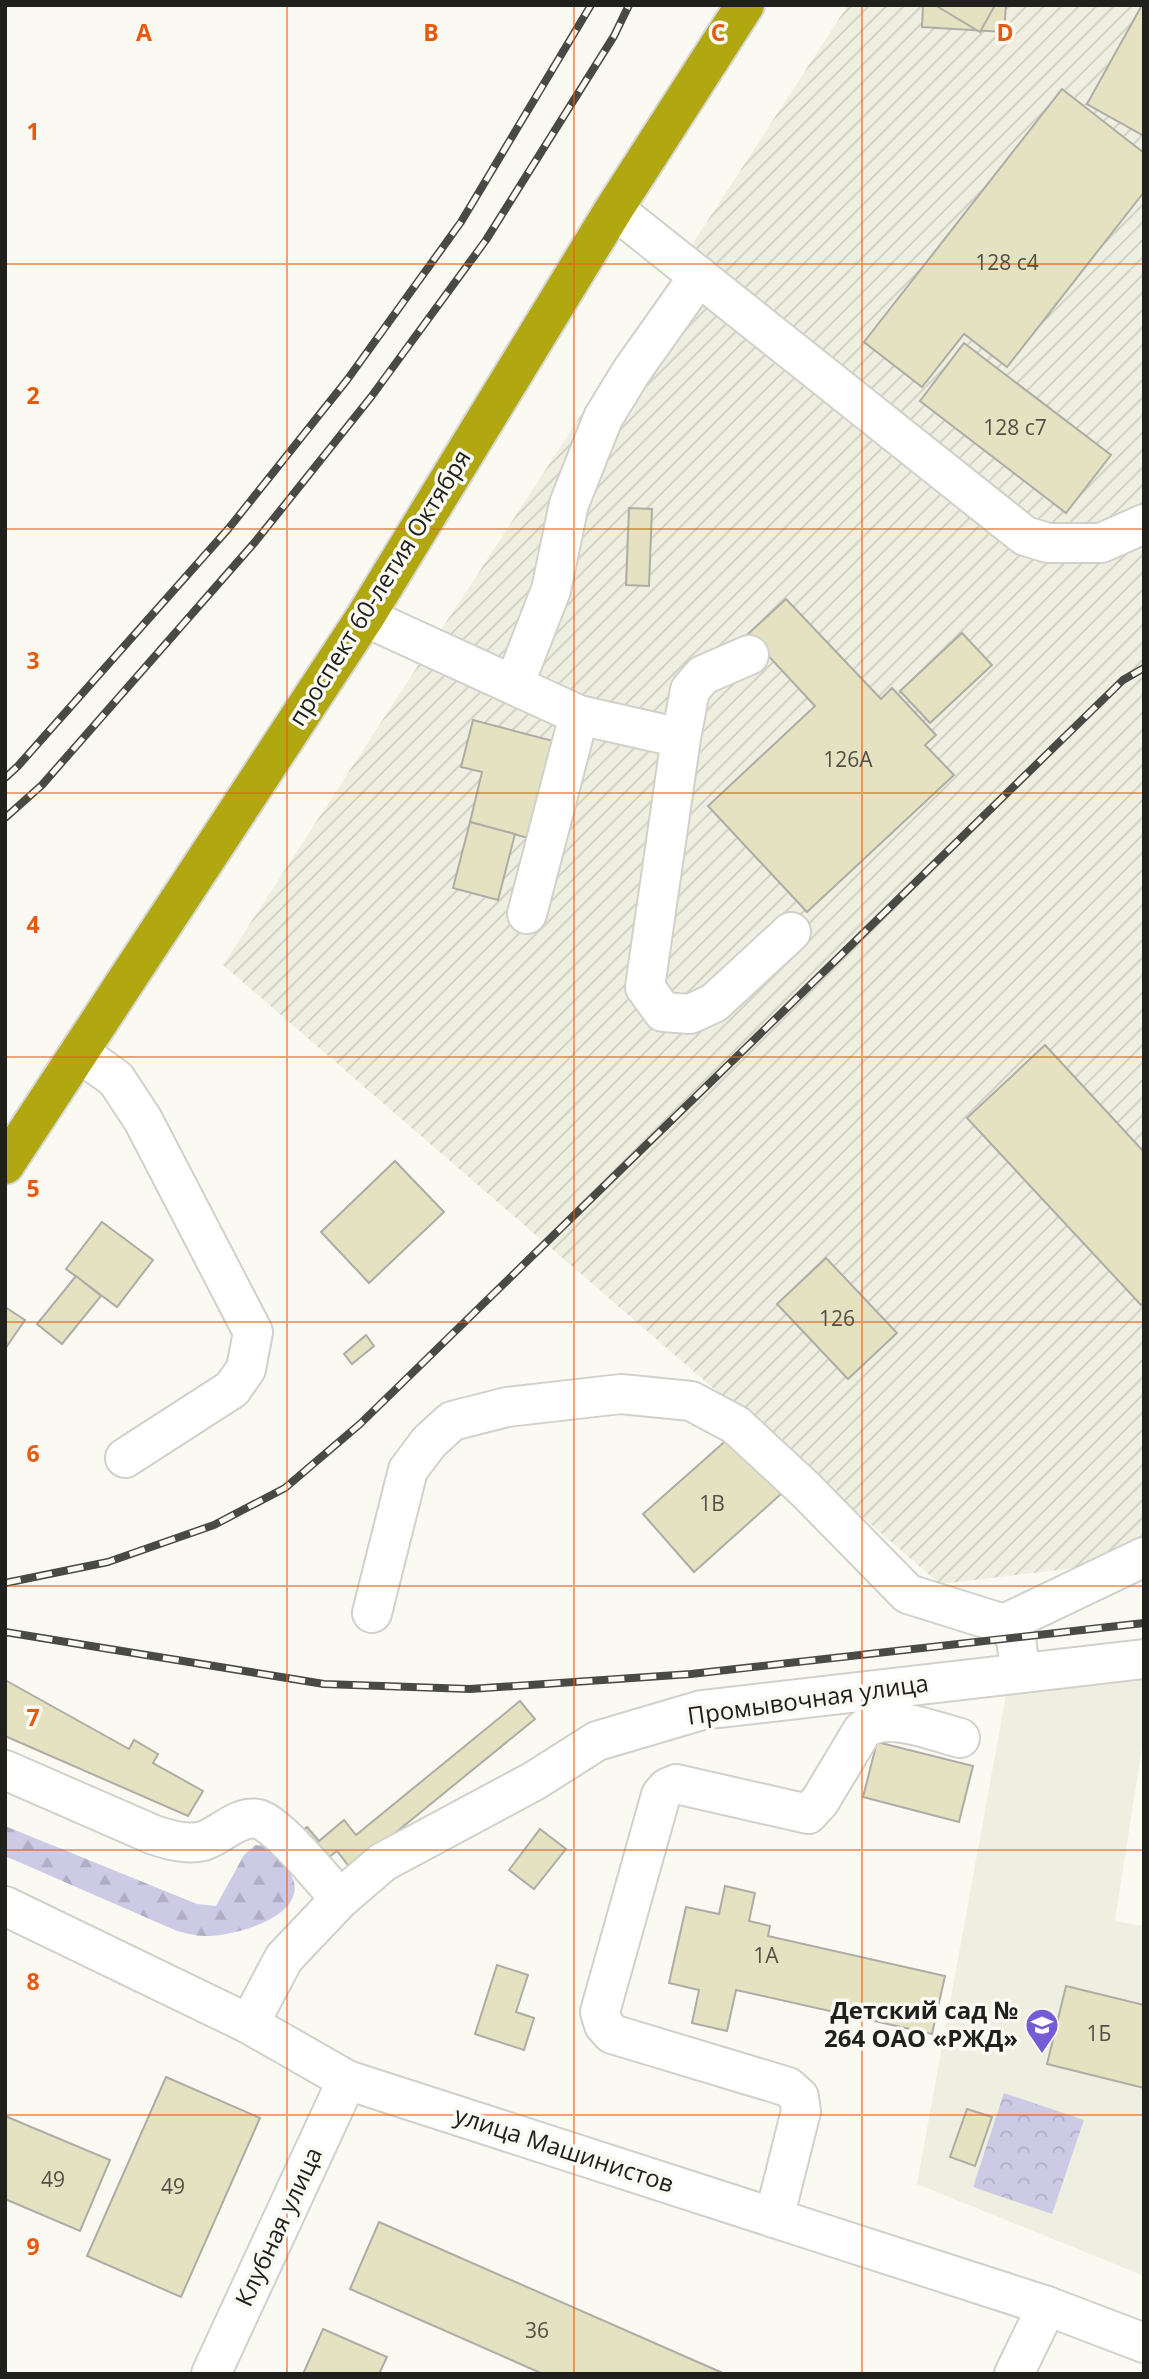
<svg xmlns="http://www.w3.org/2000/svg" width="1149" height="2379" viewBox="0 0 1149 2379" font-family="'Open Sans',sans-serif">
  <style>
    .built { fill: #efefe1 }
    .industrial { fill: url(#industrial-furrows) }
    .forest { fill: url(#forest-firs) }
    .park { fill: url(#park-crowns) }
    .building { fill: #e4e2c1; stroke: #adada6; stroke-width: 2 }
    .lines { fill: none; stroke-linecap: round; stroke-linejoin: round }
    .minor-casing { stroke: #d1d1cb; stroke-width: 42 }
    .highway-casing { stroke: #d7d7d6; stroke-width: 42 }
    .minor { stroke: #fff; stroke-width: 38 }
    .highway { stroke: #b1a811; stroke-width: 38 }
    .rail-casing { stroke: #494945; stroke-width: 8 }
    .rail { stroke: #fafaf3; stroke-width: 5; stroke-dasharray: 16; stroke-linecap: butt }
    .grid { fill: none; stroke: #e8590c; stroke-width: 2; stroke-opacity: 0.55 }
    .labels { text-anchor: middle; stroke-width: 7; stroke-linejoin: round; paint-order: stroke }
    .number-label { font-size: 21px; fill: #515046 }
    .street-label { font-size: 24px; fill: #20201d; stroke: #fafaf3 }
    .poi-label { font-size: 24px; font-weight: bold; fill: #20201d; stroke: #fafaf3; text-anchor: end }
    .grid-label { font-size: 23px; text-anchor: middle; font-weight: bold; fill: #e8590c; stroke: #fafaf3; stroke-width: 7; stroke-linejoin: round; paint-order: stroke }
  </style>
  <defs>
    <pattern id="industrial-furrows" width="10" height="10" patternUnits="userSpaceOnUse" patternTransform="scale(1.75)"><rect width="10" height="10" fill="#efefe1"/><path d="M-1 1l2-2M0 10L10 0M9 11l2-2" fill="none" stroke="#cdcdc1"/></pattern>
    <pattern id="forest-firs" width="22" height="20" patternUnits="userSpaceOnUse" patternTransform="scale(1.75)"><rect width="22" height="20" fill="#cdcae6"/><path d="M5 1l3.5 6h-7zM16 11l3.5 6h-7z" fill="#b0adc5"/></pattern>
    <pattern id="park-crowns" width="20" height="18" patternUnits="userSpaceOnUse" patternTransform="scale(1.75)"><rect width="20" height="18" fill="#cdcae6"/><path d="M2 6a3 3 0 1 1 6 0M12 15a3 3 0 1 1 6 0" fill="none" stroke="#b0adc5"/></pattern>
  </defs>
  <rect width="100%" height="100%" fill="#fafaf3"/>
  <polygon class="built" points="1144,1675 1144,1734 1115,1921 1144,1926 1144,2276 917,2184 1008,1684"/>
  <polygon class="industrial" points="848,5 1144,5 1144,1560 940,1584 223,965"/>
  <path class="forest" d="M5,1826L197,1904L216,1906L244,1855L255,1845L266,1846C275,1854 288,1867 293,1879C307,1918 230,1937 204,1936C195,1936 186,1933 177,1931L5,1856Z"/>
  <polygon class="park" points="1004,2093 1084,2120 1052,2214 973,2187"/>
  <g class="building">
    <polygon points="923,5 1006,5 1004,32 922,27"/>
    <polygon points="935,5 995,5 980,32"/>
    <polygon points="1142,5 1144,5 1144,136 1087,104"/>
    <polygon points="1062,89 1144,153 1144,192 1007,367 964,334 922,387 864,342"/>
    <polygon points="964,343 1111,455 1066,513 920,401"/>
    <polygon points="629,508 652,509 649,586 626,585"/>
    <polygon points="786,599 881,699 892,688 936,735 925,745 954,775 807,912 708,806 815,706 748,634"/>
    <polygon points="962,633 992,665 930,723 900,691"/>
    <polygon points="473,720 553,741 528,838 470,822 482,772 461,767"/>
    <polygon points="470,822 515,834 498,900 453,888"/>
    <polygon points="1045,1045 1144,1152 1144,1302 1141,1305 967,1118"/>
    <polygon points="395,1161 444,1212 369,1283 321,1232"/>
    <polygon points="102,1222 153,1260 117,1307 66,1269"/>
    <polygon points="826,1258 897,1333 848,1379 777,1304"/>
    <polygon points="76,1276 101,1296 62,1344 37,1324"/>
    <polygon points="5,1307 25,1320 5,1349"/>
    <polygon points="366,1335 374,1346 352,1364 344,1354"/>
    <polygon points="730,1437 781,1494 694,1572 643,1514"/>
    <polygon points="5,1680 129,1749 134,1740 158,1754 153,1763 203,1791 188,1816 5,1736"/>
    <polygon points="520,1701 535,1719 351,1869 337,1851 315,1868 291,1840 307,1827 319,1841 344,1820 356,1835"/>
    <polygon points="877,1742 973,1766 959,1822 863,1797"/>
    <polygon points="540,1829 566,1849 534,1889 509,1870"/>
    <polygon points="725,1886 755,1893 749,1921 770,1926 768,1936 945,1976 932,2034 736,1990 727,2031 692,2023 699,1990 669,1983 686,1907 719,1914"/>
    <polygon points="497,1965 528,1975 516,2012 534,2018 524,2050 475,2034"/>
    <polygon points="1066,1986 1144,2005 1144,2088 1047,2064"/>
    <polygon points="166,2077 260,2118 181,2297 87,2256"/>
    <polygon points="967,2109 992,2117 975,2166 950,2157"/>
    <polygon points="5,2116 110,2160 80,2231 5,2199"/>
    <polygon points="379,2222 725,2374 543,2374 350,2289"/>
    <polygon points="323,2329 387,2357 379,2374 303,2374"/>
  </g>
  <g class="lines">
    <defs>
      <g id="minor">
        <polyline points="614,209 1025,536 1048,543 1101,543 1144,524"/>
        <polyline points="365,617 579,715 681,738"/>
        <polyline points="749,655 703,675 690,690 681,738 645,987 663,1012 690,1014 714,1003 791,932"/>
        <polyline points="514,685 551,590 569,504 603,418 631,372 699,276"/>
        <polyline points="527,914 579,715"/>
        <polyline points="80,1053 116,1079 143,1120 253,1332 246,1369 232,1389 125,1458"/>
        <polyline points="372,1613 408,1470 429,1442 452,1421 507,1407 621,1394 691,1401 736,1425 806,1490 908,1594 1004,1624 1016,1637 1020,1673"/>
        <polyline points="1004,1624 1144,1557"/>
        <path d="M5,1770L154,1835C170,1840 186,1845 203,1841C220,1836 238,1815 258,1819C276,1822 326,1883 340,1899"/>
        <polyline points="5,1906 249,2024 347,2080 1047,2306 1144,2343"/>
        <polyline points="249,2024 284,1958 340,1899 383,1862 534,1781 597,1741 702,1710 1144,1659"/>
        <path d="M774,2218L801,2111L799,2097L788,2087L612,2034L604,2025L600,2012L661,1795L667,1788L676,1784L808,1814L820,1801L862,1731C884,1710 933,1731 960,1738"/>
        <polyline points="211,2374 347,2080"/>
        <polyline points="1014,2374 1047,2306"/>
      </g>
      <polyline id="highway" points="5,1165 365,617 614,209 745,5"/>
    </defs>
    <use href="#minor" class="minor-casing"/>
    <use href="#highway" class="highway-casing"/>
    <use href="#minor" class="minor"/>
    <use href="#highway" class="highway"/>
    <defs>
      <g id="rail">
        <polyline points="5,778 18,766 229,528 347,380 461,222 591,5"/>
        <polyline points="5,818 42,785 255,542 371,397 486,240 614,36 629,5"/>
        <polyline points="5,1583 108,1562 214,1525 285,1488 360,1424 1123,680 1144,668"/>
        <polyline points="5,1632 324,1684 470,1689 691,1674 1144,1623"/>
      </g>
    </defs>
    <use href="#rail" class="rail-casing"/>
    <use href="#rail" class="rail"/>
  </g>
  <path class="grid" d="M287,5V2374M574,5V2374M862,5V2374M5,264H1144M5,529H1144M5,793H1144M5,1057H1144M5,1322H1144M5,1586H1144M5,1850H1144M5,2115H1144"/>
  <defs>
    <symbol id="school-pin" viewBox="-11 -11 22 30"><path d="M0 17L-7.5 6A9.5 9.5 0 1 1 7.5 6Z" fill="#765bd6" stroke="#fafaf3"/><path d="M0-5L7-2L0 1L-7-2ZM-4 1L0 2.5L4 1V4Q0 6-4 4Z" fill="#fff"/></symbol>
  </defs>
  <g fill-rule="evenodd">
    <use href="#school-pin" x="1023" y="2006" width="38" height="52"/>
  </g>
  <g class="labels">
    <g class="number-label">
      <text x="1007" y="270">128 с4</text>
      <text x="1015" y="435">128 с7</text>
      <text x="848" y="767">126А</text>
      <text x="837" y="1326">126</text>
      <text x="712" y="1511">1В</text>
      <text x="766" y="1963">1А</text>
      <text x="1099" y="2041">1Б</text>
      <text x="53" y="2187">49</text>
      <text x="173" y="2194">49</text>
      <text x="537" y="2338">36</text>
    </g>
    <g class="street-label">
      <text transform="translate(380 588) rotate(-58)" y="8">проспект 60-летия Октября</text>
      <text transform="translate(808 1700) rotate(-8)" y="8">Промывочная улица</text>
      <text transform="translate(564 2150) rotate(18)" y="8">улица Машинистов</text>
      <text transform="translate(279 2227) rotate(-65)" y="8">Клубная улица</text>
    </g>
    <g class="poi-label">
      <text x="1018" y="2019">Детский сад №<tspan x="1018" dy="28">264 ОАО «РЖД»</tspan></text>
    </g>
  </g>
  <g class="grid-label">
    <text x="144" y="41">A</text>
    <text x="431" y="41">B</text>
    <text x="718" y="41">C</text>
    <text x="1005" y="41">D</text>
    <text x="33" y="140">1</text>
    <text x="33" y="404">2</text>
    <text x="33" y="669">3</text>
    <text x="33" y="933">4</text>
    <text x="33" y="1197">5</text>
    <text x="33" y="1462">6</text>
    <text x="33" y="1726">7</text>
    <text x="33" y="1990">8</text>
    <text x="33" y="2255">9</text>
  </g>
  <rect width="1149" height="2379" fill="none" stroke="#20201d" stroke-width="14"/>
</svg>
